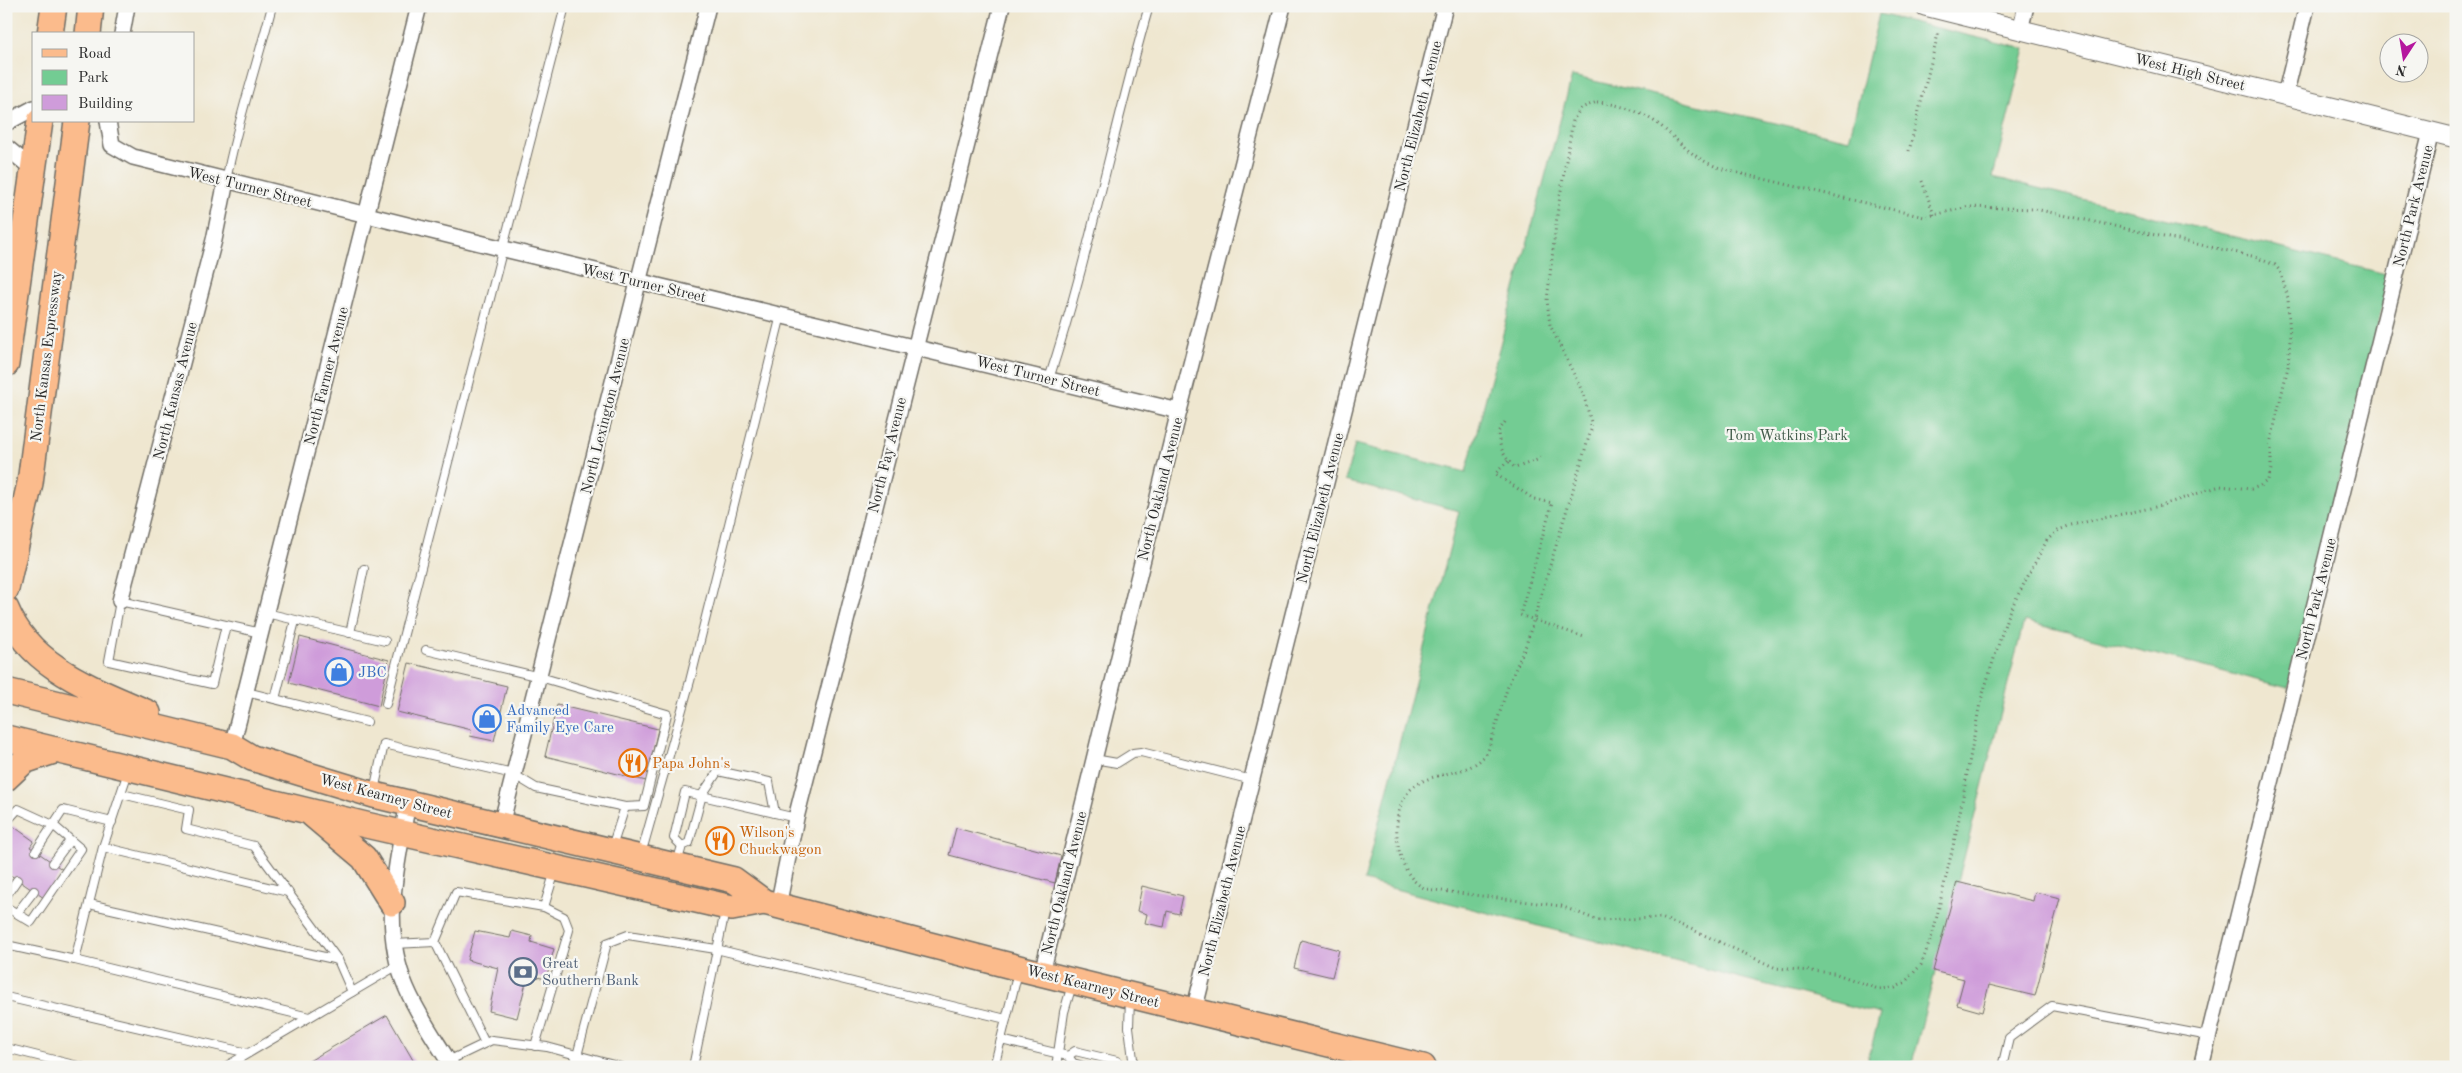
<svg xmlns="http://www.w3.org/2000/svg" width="2462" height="1073" viewBox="0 0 2462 1073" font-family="'Old Standard TT',serif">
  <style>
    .green { fill: #73cc93; stroke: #4f7c5f }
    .building { fill: #cf9cda }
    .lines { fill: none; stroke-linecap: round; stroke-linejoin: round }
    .service-casing { stroke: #706d65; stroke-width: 10 }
    .minor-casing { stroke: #706d65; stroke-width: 18 }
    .tertiary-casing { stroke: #706d65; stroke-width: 21 }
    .primary-casing { stroke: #706d65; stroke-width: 28 }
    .path { stroke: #706d65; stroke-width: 3; stroke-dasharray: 1 4; stroke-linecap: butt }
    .service { stroke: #fff; stroke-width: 8 }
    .minor { stroke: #fff; stroke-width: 15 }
    .tertiary { stroke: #fff; stroke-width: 19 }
    .primary { stroke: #fbbb8c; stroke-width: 25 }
    .labels { text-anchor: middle; stroke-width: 4.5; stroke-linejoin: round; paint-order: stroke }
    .street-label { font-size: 15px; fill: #2b2b2b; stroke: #f6f6f2 }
    .park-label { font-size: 15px; fill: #415b4a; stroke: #f6f6f2 }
    .shop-label { font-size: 15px; fill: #366cbe; stroke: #f6f6f2; text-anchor: start }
    .food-label { font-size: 15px; fill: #c56008; stroke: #f6f6f2; text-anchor: start }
    .service-label { font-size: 15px; fill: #4e5e75; stroke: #f6f6f2; text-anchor: start }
  </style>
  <rect width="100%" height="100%" fill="#f6f6f2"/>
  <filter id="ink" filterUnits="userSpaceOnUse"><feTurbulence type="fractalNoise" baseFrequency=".02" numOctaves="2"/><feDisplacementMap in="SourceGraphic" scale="10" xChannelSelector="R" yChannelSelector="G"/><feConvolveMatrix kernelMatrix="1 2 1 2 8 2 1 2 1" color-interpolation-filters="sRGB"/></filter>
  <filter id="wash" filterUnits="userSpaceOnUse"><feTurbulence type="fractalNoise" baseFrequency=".0096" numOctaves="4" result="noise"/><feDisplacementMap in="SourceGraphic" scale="20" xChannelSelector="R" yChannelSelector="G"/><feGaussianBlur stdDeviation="1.12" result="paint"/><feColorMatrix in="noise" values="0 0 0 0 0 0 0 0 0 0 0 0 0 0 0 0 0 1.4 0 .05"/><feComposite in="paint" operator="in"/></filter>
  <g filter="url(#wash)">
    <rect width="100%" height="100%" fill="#efe7d0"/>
    <polygon class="green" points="1879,14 2025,49 1993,177 2390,275 2288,688 2024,621 1911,1067 1866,1067 1880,1014 1364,881 1459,511 1345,481 1355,444 1466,472 1572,76 1849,140"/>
    <g id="blocks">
      <g class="building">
        <polygon points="300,637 389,660 379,706 289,683"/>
        <polygon points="409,663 507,686 494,741 470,736 472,730 397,712"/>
        <polygon points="557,705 658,729 646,781 545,756"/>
        <polygon points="13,826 34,841 30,847 63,870 44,898 9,874 6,878 6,835"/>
        <polygon points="956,828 1061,856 1055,883 949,855"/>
        <polygon points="1957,882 2033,901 2035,892 2060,898 2035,996 1989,985 1982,1012 1957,1005 1964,979 1933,971"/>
        <polygon points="1142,886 1183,896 1179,914 1167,911 1164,927 1145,923 1147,914 1137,911"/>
        <polygon points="475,931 510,938 512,931 532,936 531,942 554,949 546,979 528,975 517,1018 489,1011 498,968 467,960"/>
        <polygon points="1301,940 1339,950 1332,977 1294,968"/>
        <polygon points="387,1015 417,1067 299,1067"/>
      </g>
    </g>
  </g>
  <g filter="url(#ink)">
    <use href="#blocks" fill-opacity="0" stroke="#706d65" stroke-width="1"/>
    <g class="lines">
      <defs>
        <g id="service">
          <path d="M226,181C237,122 257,65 272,6"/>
          <path d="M1049,379C1089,257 1113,130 1149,6"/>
          <polyline points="266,613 385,641"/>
          <polyline points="226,625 212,684 109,661 120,601 261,633"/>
          <polyline points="350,633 364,569"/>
          <polyline points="426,650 540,677 667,714 644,806 625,807"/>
          <polyline points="246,692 367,722"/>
          <polyline points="275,699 295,621"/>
          <polyline points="386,704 565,6"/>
          <polyline points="1094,759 1117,763 1133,753 1141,752 1252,780"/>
          <polyline points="374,791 384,744 513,774 536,788 625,807 612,847"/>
          <polyline points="122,794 189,810 186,829 254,846 338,960"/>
          <polyline points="6,822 18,809 53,825 81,849 31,922 6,907"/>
          <polyline points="644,844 690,681 781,315"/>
          <polyline points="682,846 674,838 685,792 796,818"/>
          <polyline points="103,847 288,892"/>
          <polyline points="36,851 63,810 112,822"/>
          <polyline points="53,863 70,840"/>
          <polyline points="677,863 682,846 689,843 702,795 718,771 769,782 775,813"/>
          <polyline points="6,896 17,880"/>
          <polyline points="89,904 338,960 352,992"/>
          <polyline points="17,913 34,891"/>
          <polyline points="435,942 485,1043"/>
          <polyline points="394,944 435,942 456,892 544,907 555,871"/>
          <polyline points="6,945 75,960 103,847 128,772"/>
          <polyline points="75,960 309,1017"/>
          <polyline points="6,997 248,1053"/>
          <polyline points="1130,999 1129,1027 1134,1067"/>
          <polyline points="1001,1040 1068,1056 1073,1063 1086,1067"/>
          <polyline points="535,1046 569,930 564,917 544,907"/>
          <polyline points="6,1048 82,1067"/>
          <polyline points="1068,1056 1075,1051 1117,1061 1120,1067"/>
          <polyline points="448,1061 492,1040 547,1047 621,1067"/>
          <polyline points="225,1067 398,965"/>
          <polyline points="574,1067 607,943 628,935 716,949 1006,1019"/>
          <polyline points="693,1067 725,911"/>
          <polyline points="994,1067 1018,972"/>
          <polyline points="1056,1067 1064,1012 1072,985"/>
          <polyline points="2002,1067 2009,1038 2052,1006 2209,1036"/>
        </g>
        <g id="minor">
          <polyline points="2020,30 2026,6"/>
          <polyline points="122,34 127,6"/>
          <polyline points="2285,96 2307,6"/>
          <polyline points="108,121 112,145 133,157 504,249 1179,411"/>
          <polyline points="6,123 34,108"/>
          <polyline points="6,147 34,170"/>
          <polyline points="120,601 214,240 226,181"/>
          <polyline points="232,746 419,6"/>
          <path d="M408,803C397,864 380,927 406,987C418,1016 436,1040 452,1067"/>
          <polyline points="501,825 708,6"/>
          <polyline points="778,906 796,818 1002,6"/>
          <polyline points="1042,973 1179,411 1283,6"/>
          <polyline points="1194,1011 1445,6"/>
          <polyline points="2201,1067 2431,132"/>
        </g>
        <polyline id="tertiary" points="1925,6 2456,138"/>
        <g id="primary">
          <polyline points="50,34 54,6"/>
          <polyline points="88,34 91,6"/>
          <polyline points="6,364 40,121"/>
          <polyline points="6,589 30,483 77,121"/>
          <path d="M6,609C30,668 94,689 148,713"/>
          <polyline points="6,691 232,746 252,758 374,795 734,880 764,902 1019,968 1423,1067"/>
          <polyline points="6,738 366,825 732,908 764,902"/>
          <polyline points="6,778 24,761 57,750"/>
          <polyline points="313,815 364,858 392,903"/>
        </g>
      </defs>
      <use href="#service" class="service-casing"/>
      <use href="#minor" class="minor-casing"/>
      <use href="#tertiary" class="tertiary-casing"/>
      <use href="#primary" class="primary-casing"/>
      <g class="path">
        <path d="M1597,102C1620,104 1645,113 1662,127C1685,147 1696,161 1726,170L1924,217L1969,207L2035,209L2252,256L2275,265L2280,271L2288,298L2290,340L2288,367L2271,440V469L2268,480L2260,486L2251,489L2220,486L2160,506L2071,525L2059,530L2047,540L2008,614L1980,703L1957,829L1933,933L1921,965L1904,983L1895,988L1878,989L1834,973L1776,968L1691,929L1661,918L1597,920L1561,906L1426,889C1395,876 1387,814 1410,790C1432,768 1471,779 1488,751L1508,686L1526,645L1591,430V422L1583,393L1550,325L1547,300L1558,208L1573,120L1581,108Z"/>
        <polyline points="1909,151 1939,30"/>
        <polyline points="1922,181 1934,215"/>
        <path d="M1505,422L1498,432C1499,447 1504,457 1515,468L1537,460L1543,454"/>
        <polyline points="1508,461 1495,474 1534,499 1552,503 1520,615 1584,637"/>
      </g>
      <use href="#service" class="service"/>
      <use href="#minor" class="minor"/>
      <use href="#tertiary" class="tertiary"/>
      <use href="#primary" class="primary"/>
    </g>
  </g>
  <defs>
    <symbol id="shop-ring" viewBox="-11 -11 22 22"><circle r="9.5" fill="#f6f6f2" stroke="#3f7fe0" stroke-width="1.5"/><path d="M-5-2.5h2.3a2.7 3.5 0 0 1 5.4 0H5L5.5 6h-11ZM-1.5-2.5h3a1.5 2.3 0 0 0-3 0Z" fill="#3f7fe0"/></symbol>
    <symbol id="restaurant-ring" viewBox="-11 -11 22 22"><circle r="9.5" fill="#f6f6f2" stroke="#e8710a" stroke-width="1.5"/><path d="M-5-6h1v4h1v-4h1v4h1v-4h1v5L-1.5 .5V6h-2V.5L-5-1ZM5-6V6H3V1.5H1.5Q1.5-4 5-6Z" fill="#e8710a"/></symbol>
    <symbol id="bank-ring" viewBox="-11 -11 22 22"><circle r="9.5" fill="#f6f6f2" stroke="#5c6f8a" stroke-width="1.5"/><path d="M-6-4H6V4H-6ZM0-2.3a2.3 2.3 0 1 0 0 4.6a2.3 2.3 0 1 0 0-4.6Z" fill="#5c6f8a"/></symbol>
  </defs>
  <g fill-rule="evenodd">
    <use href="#shop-ring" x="323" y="656" width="32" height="32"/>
    <use href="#shop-ring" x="471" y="703" width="32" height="32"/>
    <use href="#restaurant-ring" x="617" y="747" width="32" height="32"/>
    <use href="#restaurant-ring" x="704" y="825" width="32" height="32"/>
    <use href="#bank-ring" x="507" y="956" width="32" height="32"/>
  </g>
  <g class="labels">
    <g class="street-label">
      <text transform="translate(2190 72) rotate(14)" y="5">West High Street</text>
      <text transform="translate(1418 116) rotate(-76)" y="5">North Elizabeth Avenue</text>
      <text transform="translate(250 187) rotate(14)" y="5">West Turner Street</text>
      <text transform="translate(2413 206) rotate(-76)" y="5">North Park Avenue</text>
      <text transform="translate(644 283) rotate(13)" y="5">West Turner Street</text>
      <text transform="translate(46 356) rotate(-83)" y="5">North Kansas Expressway</text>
      <text transform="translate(326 376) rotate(-76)" y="5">North Farmer Avenue</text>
      <text transform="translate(1038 376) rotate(14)" y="5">West Turner Street</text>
      <text transform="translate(175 391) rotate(-76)" y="5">North Kansas Avenue</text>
      <text transform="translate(605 416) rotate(-76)" y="5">North Lexington Avenue</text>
      <text transform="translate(887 455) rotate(-76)" y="5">North Fay Avenue</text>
      <text transform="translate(1160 489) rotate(-76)" y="5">North Oakland Avenue</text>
      <text transform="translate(1320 508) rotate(-76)" y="5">North Elizabeth Avenue</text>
      <text transform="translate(2316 599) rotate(-76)" y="5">North Park Avenue</text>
      <text transform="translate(386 796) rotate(15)" y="5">West Kearney Street</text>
      <text transform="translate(1064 883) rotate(-76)" y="5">North Oakland Avenue</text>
      <text transform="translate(1222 901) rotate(-76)" y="5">North Elizabeth Avenue</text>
      <text transform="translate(1093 986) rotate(14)" y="5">West Kearney Street</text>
    </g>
    <g class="park-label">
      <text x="1787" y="440">Tom Watkins Park</text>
    </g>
    <g class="shop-label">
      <text x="358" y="677">JBC</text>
      <text x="506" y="715">Advanced<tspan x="506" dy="17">Family Eye Care</tspan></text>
    </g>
    <g class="food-label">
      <text x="652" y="768">Papa John's</text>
      <text x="739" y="837">Wilson's<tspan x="739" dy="17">Chuckwagon</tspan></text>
    </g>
    <g class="service-label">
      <text x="542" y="968">Great<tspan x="542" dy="17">Southern Bank</tspan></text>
    </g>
  </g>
  <rect width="2462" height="1073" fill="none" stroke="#f6f6f2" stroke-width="25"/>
  <rect x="32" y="32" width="162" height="90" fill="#f6f6f2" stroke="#a5a5a2"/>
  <rect x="42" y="49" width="25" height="8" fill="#fbbb8c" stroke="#a5a5a2"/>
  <text x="78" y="58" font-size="15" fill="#2b2b2b">Road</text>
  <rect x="42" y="70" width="25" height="15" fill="#73cc93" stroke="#a5a5a2"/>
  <text x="78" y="82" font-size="15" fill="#2b2b2b">Park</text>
  <rect x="42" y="95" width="25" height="15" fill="#cf9cda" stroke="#a5a5a2"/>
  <text x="78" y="108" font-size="15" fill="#2b2b2b">Building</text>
  <g transform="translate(2404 58) rotate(192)"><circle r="24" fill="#f6f6f2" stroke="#a5a5a2"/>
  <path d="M0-4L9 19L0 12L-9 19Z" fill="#b5179e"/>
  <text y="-8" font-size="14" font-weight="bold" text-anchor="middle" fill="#2b2b2b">N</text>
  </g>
</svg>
